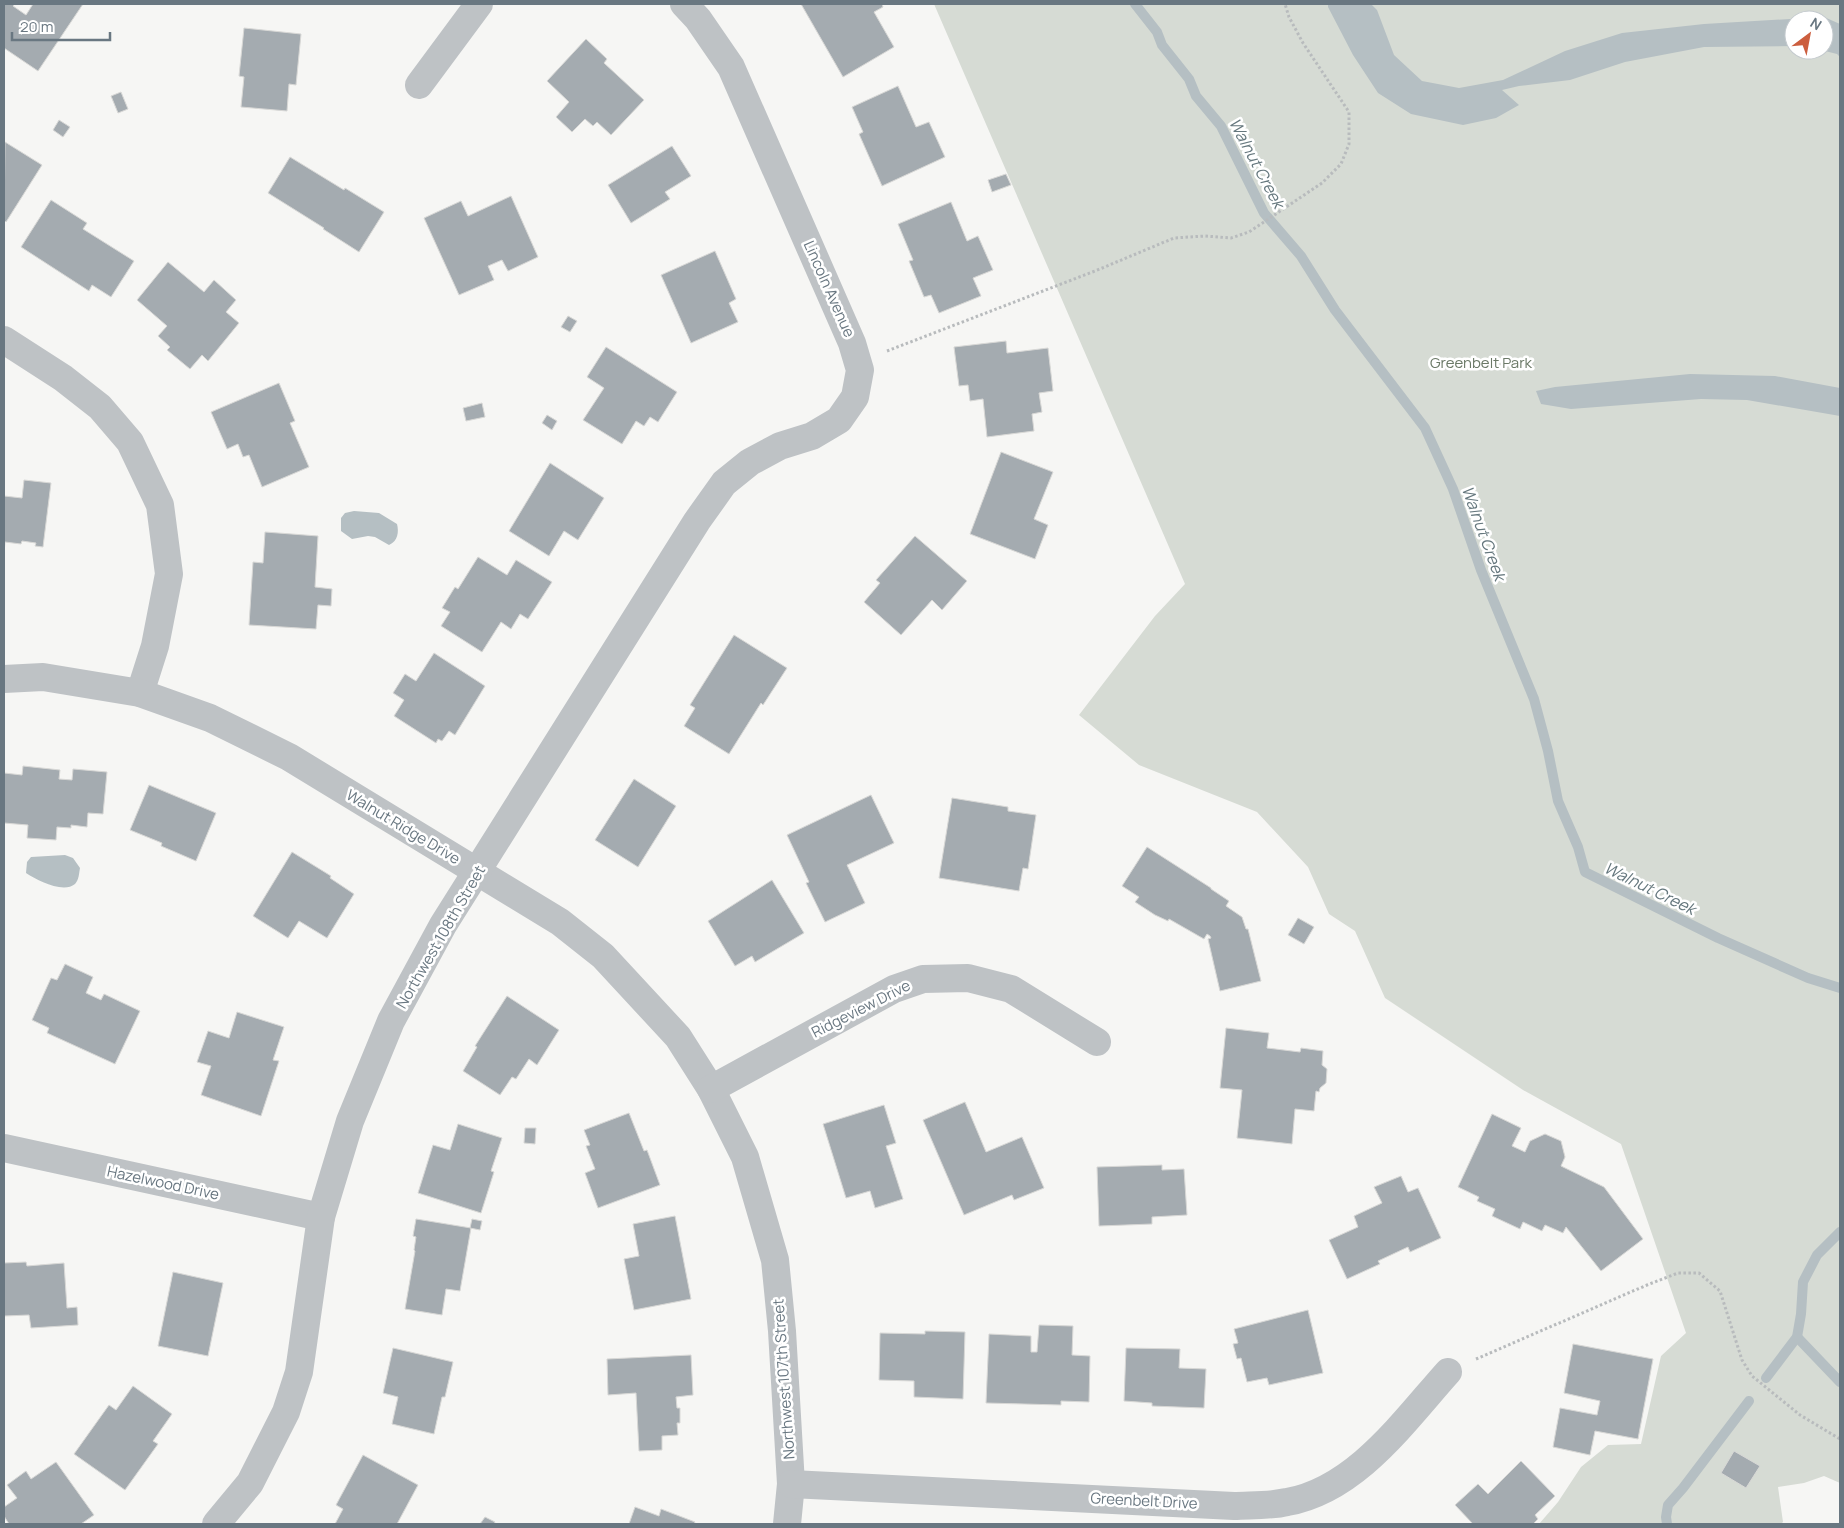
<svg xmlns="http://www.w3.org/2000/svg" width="1844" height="1528" viewBox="0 0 1844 1528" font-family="Manrope,sans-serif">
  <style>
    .green { fill: #d6dbd4; fill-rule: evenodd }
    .water { fill: #b5bfc3 }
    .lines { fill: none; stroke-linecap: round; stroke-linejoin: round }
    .stream { stroke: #b5bfc3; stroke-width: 10 }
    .building { fill: #a4abb0; stroke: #d8d8d6 }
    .path { stroke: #b8bbbd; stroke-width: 3; stroke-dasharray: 2.5 2.5; stroke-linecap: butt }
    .minor { stroke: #bec2c5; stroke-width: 28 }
    .labels { text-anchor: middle; stroke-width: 5; stroke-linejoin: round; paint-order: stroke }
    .street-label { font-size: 15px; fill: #697781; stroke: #fff }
    .park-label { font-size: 15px; fill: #6b7967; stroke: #fff }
    .water-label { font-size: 16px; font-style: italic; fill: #65777d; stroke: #fff }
  </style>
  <rect width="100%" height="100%" fill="#f6f6f4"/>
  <path class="green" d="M934,4H1840V1483L1824,1476L1804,1483L1778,1487L1783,1522L1781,1524H1539L1558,1502L1581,1467L1608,1445L1641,1444L1661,1356L1686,1333L1621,1144L1523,1090L1385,998L1355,931L1329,914L1308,867L1257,812L1139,765L1079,715L1155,616L1185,584ZM1794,20H1824V50H1794Z"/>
  <g class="water">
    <polygon points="1328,4 1371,4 1377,10 1394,55 1422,81 1459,88 1503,80 1565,51 1622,33 1704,24 1824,17 1840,24 1840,57 1837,54 1821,50 1824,50 1824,20 1794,20 1794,46 1704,47 1625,62 1570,80 1519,86 1502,90 1519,105 1496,118 1463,125 1411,114 1378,93 1353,55 1328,7"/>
    <polygon points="1690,374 1775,376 1840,388 1840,416 1747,400 1701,399 1571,409 1541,404 1536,391 1555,387"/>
    <path d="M354,511L379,513L397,524C399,532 398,541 389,545L375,537L368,536L352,539L341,531V518L345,513Z"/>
    <path d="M65,855L73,858L80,868C79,873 79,880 75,884C63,894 37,880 26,873L27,862L31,857Z"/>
  </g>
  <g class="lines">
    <g class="stream">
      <polyline points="1135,4 1157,32 1162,45 1189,79 1196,96 1221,126 1264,213 1301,256 1335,310 1425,428 1453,489 1481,570 1534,699 1548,751 1558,801 1578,847 1585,872 1718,938 1808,978 1840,988"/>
      <polyline points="1797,1337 1840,1382"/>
      <polyline points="1766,1378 1797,1337 1801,1314 1803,1282 1817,1255 1840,1232"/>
      <polyline points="1667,1524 1666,1517 1668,1505 1683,1488 1749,1401"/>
    </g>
  </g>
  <g class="building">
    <polygon points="4,4 15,4 13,6 26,15 33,4 83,4 38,71 4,48"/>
    <polygon points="801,4 882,4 883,7 874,12 894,47 843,77"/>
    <polygon points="244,28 301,34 296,85 289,84 287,111 241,107 244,77 239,76"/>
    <polygon points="586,39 607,59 604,63 644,100 611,135 597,122 593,126 585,119 572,132 556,117 569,102 547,81"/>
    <polygon points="898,86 916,127 929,122 945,157 882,186 859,134 863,132 852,107"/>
    <polygon points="121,92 128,109 118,113 111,96"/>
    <polygon points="59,120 70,127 63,137 53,130"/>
    <polygon points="5,142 42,165 6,222 4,220"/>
    <polygon points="672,146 691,176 665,192 670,199 631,223 608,185"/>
    <polygon points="290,157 344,190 345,188 384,212 359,252 323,229 324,228 268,193"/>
    <polygon points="1006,174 1011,185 992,192 988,180"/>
    <polygon points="511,196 538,257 508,271 502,260 488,266 494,280 459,295 424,218 461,201 468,216"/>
    <polygon points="51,200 87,223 83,229 134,261 111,297 92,285 89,291 21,247"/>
    <polygon points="951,202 967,241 978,236 993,270 973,278 981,296 939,313 931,295 924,297 909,261 913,260 898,224"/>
    <polygon points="715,251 736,299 729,303 738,322 691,343 661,275"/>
    <polygon points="168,262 204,292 214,280 236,300 226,312 239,323 208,361 202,355 190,369 167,350 170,347 158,336 167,326 137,300"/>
    <polygon points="568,316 577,321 570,332 561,327"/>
    <polygon points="1006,341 1007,353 1048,348 1053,391 1039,393 1042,412 1032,414 1034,431 987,437 983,399 970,401 968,385 959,386 954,347"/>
    <polygon points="606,347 677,392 658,422 650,417 644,426 636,421 622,444 583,420 604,388 587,377"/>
    <polygon points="279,383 295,421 290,423 309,467 262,487 249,455 243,457 238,444 227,449 211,412"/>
    <polygon points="482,403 485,417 466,421 463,408"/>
    <polygon points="547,415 557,421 552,430 542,423"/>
    <polygon points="1001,452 1053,472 1034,519 1048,525 1035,559 970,534"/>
    <polygon points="550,463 604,498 578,540 564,531 549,556 509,531"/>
    <polygon points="24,480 51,483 43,547 35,546 36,543 22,541 21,544 5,542 4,553 4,496 22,498"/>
    <polygon points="265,532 318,536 315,587 332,589 331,606 318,605 316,629 249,625 253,562 263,563"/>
    <polygon points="915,536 967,581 942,610 932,600 901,635 864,602 880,583 876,580"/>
    <polygon points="478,557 507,575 516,560 552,582 528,619 520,614 511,629 501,622 482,652 441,626 450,612 442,608 455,587 458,589"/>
    <polygon points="734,635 787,668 763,705 761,703 729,754 684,726 695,708 690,705"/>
    <polygon points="434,653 485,686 455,735 449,731 442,741 438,739 436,743 394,716 404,700 393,693 405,674 416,681"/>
    <polygon points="23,766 60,770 59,779 72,780 73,769 107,772 103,814 88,813 87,827 71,825 71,828 57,827 56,840 27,838 28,825 4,823 4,773 22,775"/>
    <polygon points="634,779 676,806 638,867 595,840"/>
    <polygon points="149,785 216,813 196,861 161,846 162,843 130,830"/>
    <polygon points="871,795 894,843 847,865 865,903 825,922 806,883 809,882 787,835"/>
    <polygon points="952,798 1008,807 1008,811 1036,815 1028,869 1023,868 1019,891 939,878"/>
    <polygon points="1147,847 1211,888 1211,889 1229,901 1226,906 1242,917 1246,929 1248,929 1261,981 1220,991 1208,939 1211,938 1210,936 1207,934 1204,939 1169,919 1168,921 1155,915 1135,902 1139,897 1122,886"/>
    <polygon points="292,852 331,876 330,878 354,894 327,938 299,921 288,938 253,916"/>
    <polygon points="772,880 804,933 755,962 752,956 735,966 708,921"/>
    <polygon points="1298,918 1314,927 1304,944 1288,935"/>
    <polygon points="65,964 93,977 86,993 101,1000 104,994 140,1011 115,1064 47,1033 49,1028 32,1020 51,978 57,980"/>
    <polygon points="507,996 559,1030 537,1065 529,1059 516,1079 512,1077 500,1095 463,1071 477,1047 475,1046"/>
    <polygon points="237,1012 284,1027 273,1060 279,1061 261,1116 201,1095 211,1066 197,1062 208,1031 229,1038"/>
    <polygon points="1226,1028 1269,1033 1267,1048 1300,1052 1301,1048 1323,1051 1322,1065 1327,1069 1326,1083 1320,1088 1319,1092 1316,1091 1314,1111 1295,1109 1292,1144 1237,1138 1242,1090 1220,1088"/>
    <polygon points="965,1102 986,1152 1022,1137 1044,1188 1014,1200 1012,1195 964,1215 923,1120"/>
    <polygon points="884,1105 896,1143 886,1146 903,1199 875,1208 870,1191 846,1198 823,1124"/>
    <polygon points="629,1113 644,1151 647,1150 660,1185 598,1208 585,1173 595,1169 586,1146 590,1145 584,1130"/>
    <polygon points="1492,1114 1521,1128 1512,1146 1525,1152 1530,1141 1545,1134 1561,1141 1565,1157 1561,1166 1604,1187 1643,1239 1601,1271 1566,1227 1563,1233 1545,1225 1542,1231 1523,1222 1520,1229 1492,1216 1495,1209 1477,1201 1479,1197 1458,1187"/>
    <polygon points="458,1124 502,1138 491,1171 494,1172 481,1213 418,1193 433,1145 450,1150"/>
    <polygon points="525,1128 536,1128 535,1144 524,1143"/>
    <polygon points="1162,1165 1162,1170 1184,1169 1187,1215 1152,1217 1152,1224 1099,1226 1097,1167"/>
    <polygon points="1401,1176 1408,1192 1418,1188 1441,1238 1410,1252 1408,1247 1378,1261 1380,1264 1347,1279 1329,1240 1358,1227 1354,1216 1382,1203 1374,1187"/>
    <polygon points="675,1216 691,1299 634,1310 624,1259 639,1256 633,1224"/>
    <polygon points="416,1219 471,1228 460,1291 446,1289 442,1315 405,1309 415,1251 414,1250 416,1237 413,1236"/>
    <polygon points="472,1219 482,1221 480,1230 470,1228"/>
    <polygon points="26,1262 27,1266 64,1263 67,1308 77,1307 78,1325 31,1328 29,1315 4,1316 4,1263"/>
    <polygon points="173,1272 223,1283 208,1356 158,1346"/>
    <polygon points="1308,1310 1323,1373 1269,1385 1267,1378 1247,1382 1241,1358 1237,1359 1233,1344 1238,1343 1234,1329"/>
    <polygon points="1039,1325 1073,1326 1072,1355 1090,1356 1089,1402 1061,1401 1061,1405 986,1403 989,1334 1031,1336 1031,1352 1037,1352"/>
    <polygon points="925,1331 965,1332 963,1399 914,1397 914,1381 879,1380 880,1333 925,1334"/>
    <polygon points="1573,1344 1653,1359 1638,1439 1595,1431 1590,1455 1553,1447 1560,1408 1597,1415 1600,1401 1564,1393"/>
    <polygon points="393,1348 453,1362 445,1397 442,1397 434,1434 392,1424 398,1397 383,1393"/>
    <polygon points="1126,1348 1180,1349 1179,1368 1206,1369 1204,1408 1152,1406 1152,1403 1124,1401"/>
    <polygon points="691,1355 693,1395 676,1397 677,1408 680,1408 680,1423 677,1423 678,1435 662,1436 662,1450 639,1451 636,1393 608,1395 607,1359"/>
    <polygon points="133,1386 172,1414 153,1441 158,1444 125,1490 74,1454 109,1405 116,1410"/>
    <polygon points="1734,1451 1760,1466 1746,1488 1721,1473"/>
    <polygon points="363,1455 418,1485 397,1524 335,1524 343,1509 336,1505"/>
    <polygon points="1521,1461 1555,1496 1535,1515 1538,1519 1533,1524 1473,1524 1455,1505 1478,1484 1488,1494"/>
    <polygon points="56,1462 94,1515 81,1524 9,1524 4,1516 4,1507 17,1498 7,1485 26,1471 31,1479"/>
    <polygon points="635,1507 659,1516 661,1509 695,1522 694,1524 629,1524"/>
    <polygon points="485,1517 495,1522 494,1524 480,1524"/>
  </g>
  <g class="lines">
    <g class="path">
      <polyline points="887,351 1095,271 1174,238 1205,236 1231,238 1249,232 1322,183 1341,164 1349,144 1349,112 1303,43 1289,17 1285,4"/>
      <polyline points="1476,1359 1647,1285 1678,1273 1699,1273 1720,1291 1742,1360 1752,1376 1800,1415 1840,1439"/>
    </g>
    <g class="minor">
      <polyline points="419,85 479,4"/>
      <polyline points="4,340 63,378 100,407 130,442 160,505 169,574 155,646 140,693"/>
      <polyline points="4,679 43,677 140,693 210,718 289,757 560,922 603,956 678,1037 711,1089 745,1157 775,1260 782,1331 791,1484 787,1524"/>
      <polyline points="711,1089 894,989 923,979 968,978 1011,989 1097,1042"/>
      <polyline points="4,1148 321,1217"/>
      <path d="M791,1484L1234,1506C1251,1505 1270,1506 1287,1502C1356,1490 1404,1421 1448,1372"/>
      <polyline points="216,1524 250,1483 286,1412 299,1372 321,1217 350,1121 391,1021 443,925 697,521 724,483 750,462 780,446 812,436 839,420 855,397 860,370 852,343 731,67 698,19 684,4"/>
    </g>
  </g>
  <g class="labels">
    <g class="street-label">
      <text transform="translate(829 289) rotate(66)" y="5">Lincoln Avenue</text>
      <text transform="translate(403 827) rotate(31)" y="5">Walnut Ridge Drive</text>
      <text transform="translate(441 937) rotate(-60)" y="5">Northwest 108th Street</text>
      <text transform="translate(861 1009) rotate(-27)" y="5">Ridgeview Drive</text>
      <text transform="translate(163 1183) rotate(12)" y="5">Hazelwood Drive</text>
      <text transform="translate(784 1379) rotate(-94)" y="5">Northwest 107th Street</text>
      <text transform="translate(1144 1501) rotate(3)" y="5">Greenbelt Drive</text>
    </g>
    <g class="park-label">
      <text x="1481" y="368">Greenbelt Park</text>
    </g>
    <g class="water-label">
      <text transform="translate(1257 163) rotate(62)" y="6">Walnut Creek</text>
      <text transform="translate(1484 533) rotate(70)" y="6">Walnut Creek</text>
      <text transform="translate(1650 888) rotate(26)" y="6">Walnut Creek</text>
    </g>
  </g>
  <rect width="1844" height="1528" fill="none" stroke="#697781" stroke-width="10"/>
  <g transform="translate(1809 35) rotate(32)"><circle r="24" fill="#ffffff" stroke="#c3c9cd"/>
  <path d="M0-4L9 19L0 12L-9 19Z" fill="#cc5e3e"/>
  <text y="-8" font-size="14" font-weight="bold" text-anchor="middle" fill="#697781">N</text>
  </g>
  <path d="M12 32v8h98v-8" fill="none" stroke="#697781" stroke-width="2.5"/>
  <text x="20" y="32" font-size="15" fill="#697781" stroke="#ffffff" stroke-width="4" paint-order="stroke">20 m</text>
</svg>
